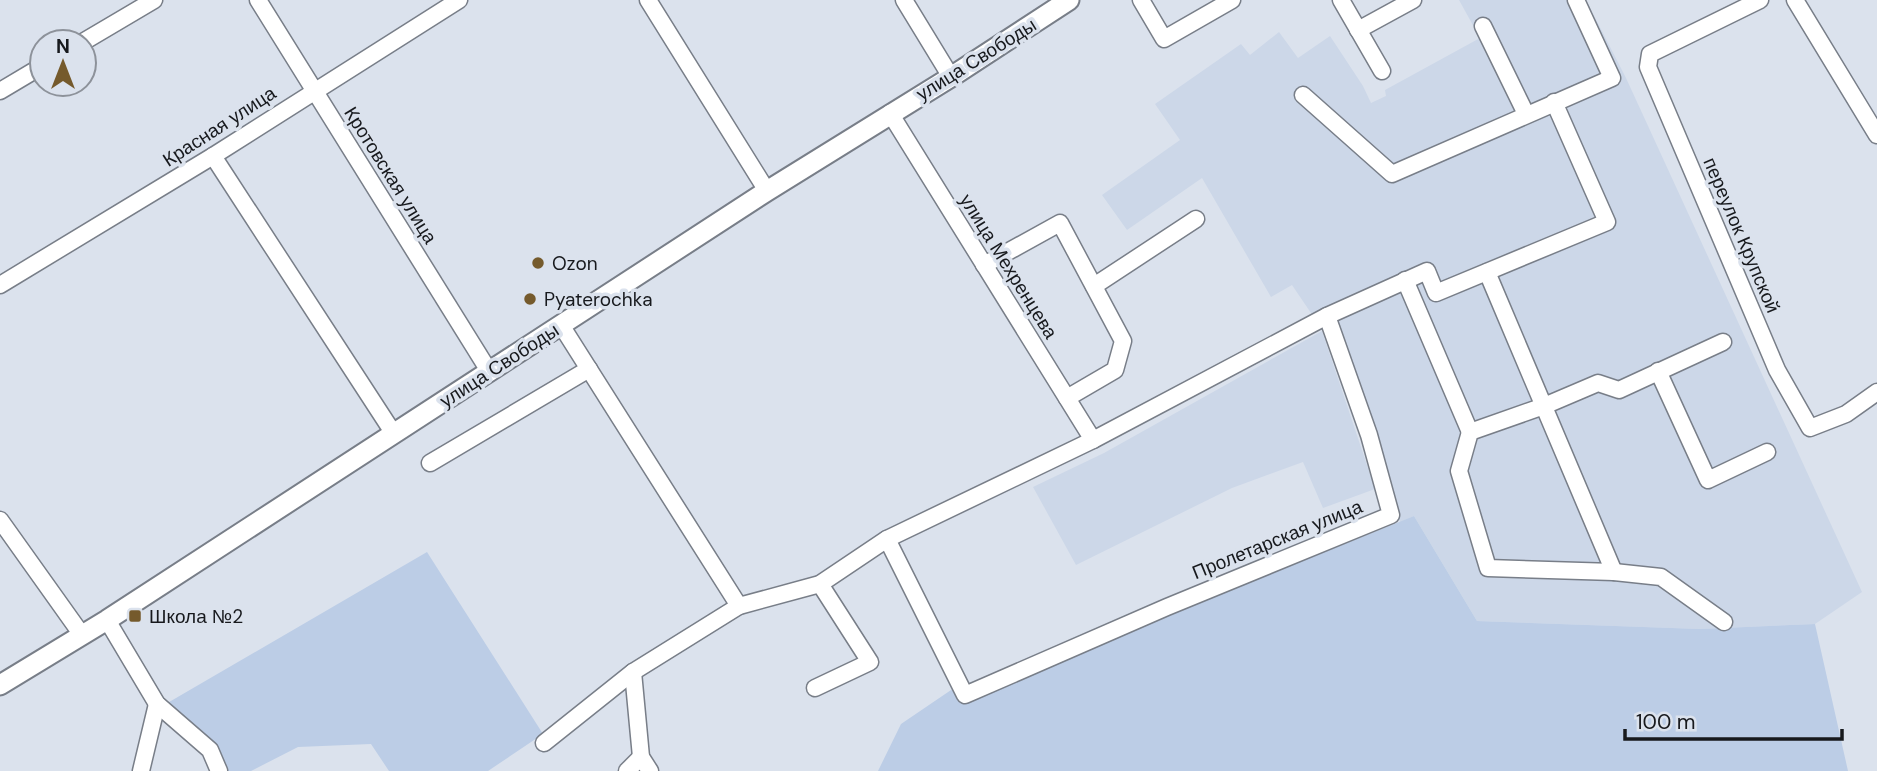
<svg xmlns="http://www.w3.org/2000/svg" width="1877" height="771" viewBox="0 0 1877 771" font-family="'DM Sans',sans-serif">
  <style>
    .built { fill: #ccd7e8 }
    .green { fill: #bccde6 }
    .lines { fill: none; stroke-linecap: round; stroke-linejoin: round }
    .minor-casing { stroke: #787e88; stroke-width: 19 }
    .major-casing { stroke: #787e88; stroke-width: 23 }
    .minor { stroke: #fff; stroke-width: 16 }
    .major { stroke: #fff; stroke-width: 19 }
    .poi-dot { fill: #755a2c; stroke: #dbe2ed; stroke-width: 2.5 }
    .labels { text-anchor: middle; stroke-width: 7; stroke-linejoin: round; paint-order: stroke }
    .street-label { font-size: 19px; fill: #17191d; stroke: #dbe2ed }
    .poi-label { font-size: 19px; fill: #17191d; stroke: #dbe2ed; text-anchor: start }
  </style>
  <rect width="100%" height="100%" fill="#dbe2ed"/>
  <g class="built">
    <polygon points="1459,0 1586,0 1626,78 1862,592 1815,624 1700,629 1477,621 1414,516 1400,522 1374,435 1328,309 1313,316 1292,285 1271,297 1202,178 1127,230 1102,195 1180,140 1155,104 1241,44 1250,55 1279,32 1298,58 1330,36 1363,86 1371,103 1386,96 1385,90 1480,38"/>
    <polygon points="1322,331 1375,489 1323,508 1303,462 1232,488 1076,565 1033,487 1104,453"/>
  </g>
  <g class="green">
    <polygon points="1414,516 1477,621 1700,629 1815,624 1848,771 878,771 901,724 954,688 969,701 1171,614"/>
    <polygon points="427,552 543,734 488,771 389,771 371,744 298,747 251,771 228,771 216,748 164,705"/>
  </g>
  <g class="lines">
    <defs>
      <g id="minor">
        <polyline points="258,0 489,371"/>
        <polyline points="648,0 767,191"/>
        <polyline points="904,0 951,77"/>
        <polyline points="1141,0 1164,39 1232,0"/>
        <polyline points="1341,0 1382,71"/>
        <polyline points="1760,0 1650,54 1648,67 1777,370 1810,428 1846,414 1877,392"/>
        <polyline points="1795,0 1877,135"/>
        <polyline points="1483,26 1526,114"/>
        <polyline points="1358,30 1413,0"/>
        <polyline points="83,42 154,0"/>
        <polyline points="0,91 42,66"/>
        <polyline points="1303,95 1392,174 1612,78 1576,0"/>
        <polyline points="890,113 1093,440"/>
        <polyline points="213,156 394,434"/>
        <polyline points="984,265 1060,223 1123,341 1115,370 1067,398"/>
        <polyline points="1487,272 1614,572"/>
        <polyline points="1405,280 1470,432"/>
        <polyline points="0,285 213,156 459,0"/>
        <polyline points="1094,286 1196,219"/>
        <polyline points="561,325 739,606"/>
        <polyline points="1723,342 1619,390 1598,383 1544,406 1470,432 1459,471 1488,568 1614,572 1661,577 1724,622"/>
        <polyline points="1658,371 1708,480 1767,452"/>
        <polyline points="430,463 589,369"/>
        <polyline points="0,520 82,635"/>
        <polyline points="887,539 965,695 1167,607 1391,515 1369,435 1327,316"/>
        <polyline points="107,620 157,704 210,750 219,771"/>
        <polyline points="633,672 641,757 650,771"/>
        <polyline points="815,688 870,662 820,584"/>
        <polyline points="544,743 633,672 739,606 820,584 887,539 1093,440 1327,316 1427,271 1436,293 1607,222 1554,102"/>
        <polyline points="141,771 157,704"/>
        <polyline points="627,771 641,757"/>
      </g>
      <polyline id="major" points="0,685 107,620 767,191 951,77 1069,0"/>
    </defs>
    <use href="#minor" class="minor-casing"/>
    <use href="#major" class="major-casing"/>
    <use href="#minor" class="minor"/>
    <use href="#major" class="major"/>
  </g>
  <g class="poi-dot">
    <circle cx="538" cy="263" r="7"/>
    <circle cx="530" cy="299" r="7"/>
    <rect x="128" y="609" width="14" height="14" rx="3.5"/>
  </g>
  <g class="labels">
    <g class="street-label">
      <text transform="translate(976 59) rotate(-32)" y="7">улица Свободы</text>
      <text transform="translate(219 126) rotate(-33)" y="7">Красная улица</text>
      <text transform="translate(391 175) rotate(58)" y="7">Кротовская улица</text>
      <text transform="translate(1742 235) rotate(67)" y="7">переулок Крупской</text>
      <text transform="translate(1009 266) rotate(58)" y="7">улица Мехренцева</text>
      <text transform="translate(499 365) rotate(-33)" y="7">улица Свободы</text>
      <text transform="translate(1277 539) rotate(-22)" y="7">Пролетарская улица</text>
    </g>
    <g class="poi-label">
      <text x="552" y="270">Ozon</text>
      <text x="544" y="306">Pyaterochka</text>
      <text x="149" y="623">Школа №2</text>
    </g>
  </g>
  <g transform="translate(63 63)"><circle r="33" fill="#dbe2ed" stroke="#8d929a" stroke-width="2"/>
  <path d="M0-5L12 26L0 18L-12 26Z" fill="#755a2c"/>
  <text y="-10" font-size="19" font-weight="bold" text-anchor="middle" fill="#17191d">N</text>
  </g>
  <path d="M1625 729v10h217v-10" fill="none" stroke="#17191d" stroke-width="3.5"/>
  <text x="1636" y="729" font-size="21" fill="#17191d" stroke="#dbe2ed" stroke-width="5" paint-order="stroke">100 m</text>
</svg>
